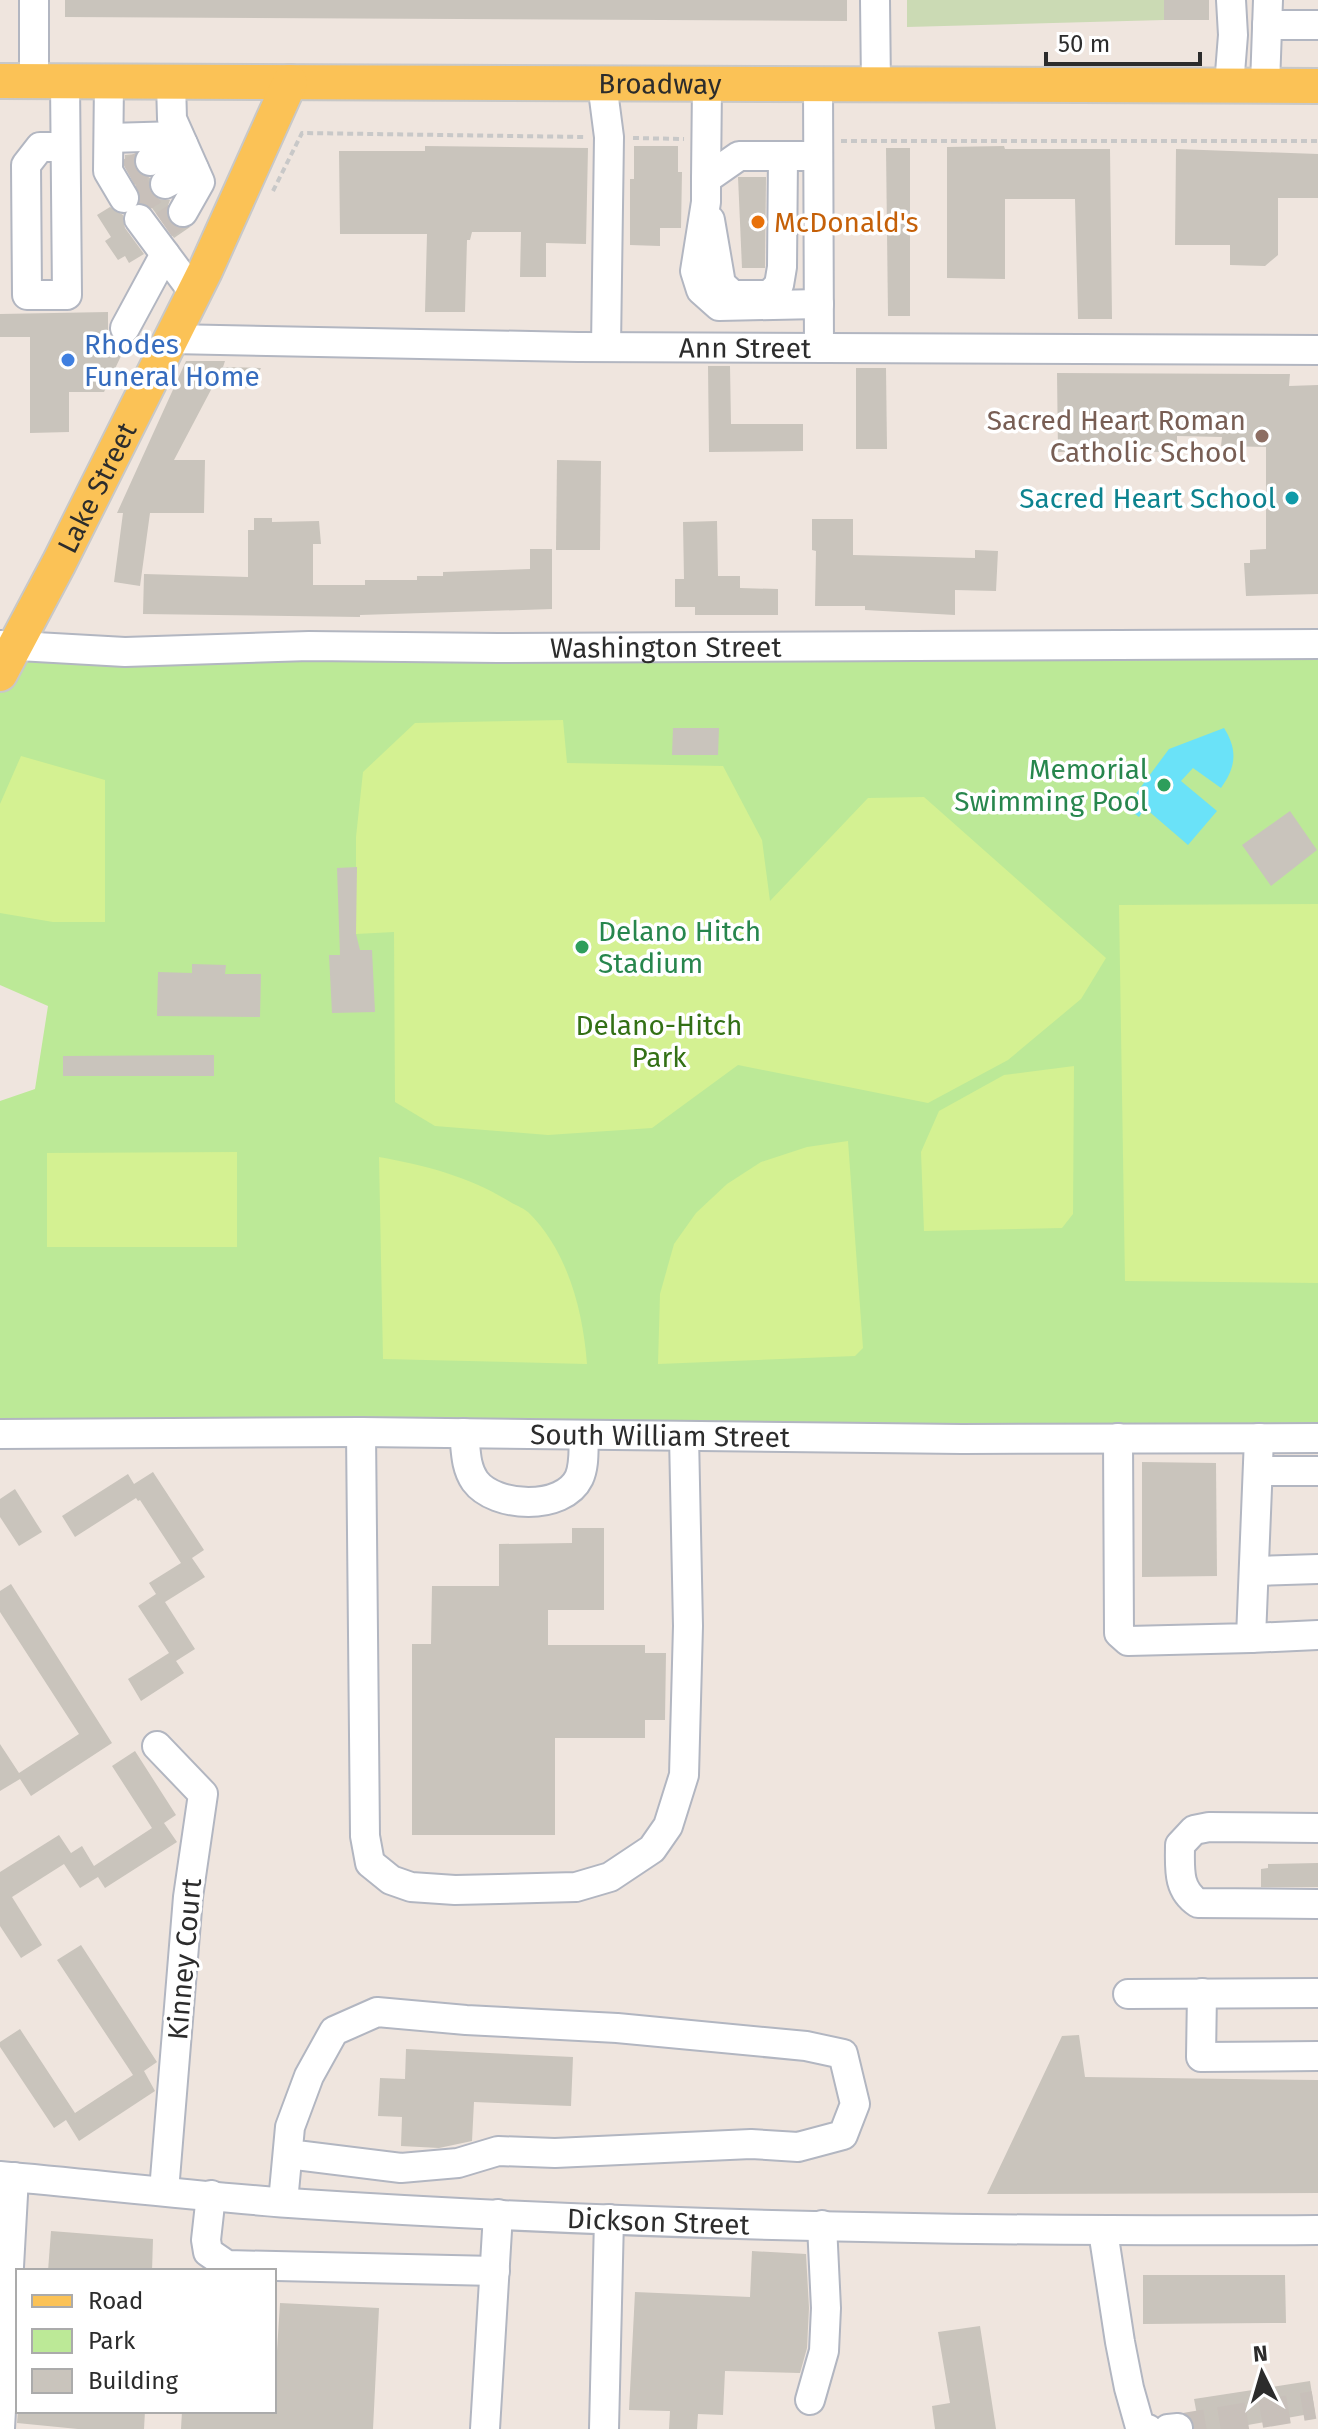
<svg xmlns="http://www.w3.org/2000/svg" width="1318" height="2429" viewBox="0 0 1318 2429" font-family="'Fira Sans',sans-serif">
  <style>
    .green { fill: #bce997 }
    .cemetery { fill: #cbdab4 }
    .pitch { fill: #d4f192 }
    .water { fill: #6ae2f8 }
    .building { fill: #c9c4bc }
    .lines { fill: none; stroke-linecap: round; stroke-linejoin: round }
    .minor-tunnel { stroke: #c8c0ba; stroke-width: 28; stroke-dasharray: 28 14; stroke-linecap: butt }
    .minor-casing { stroke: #b2b6c1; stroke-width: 32 }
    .major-casing { stroke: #c8c8c8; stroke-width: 38 }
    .path { stroke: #c8c8c8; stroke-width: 4; stroke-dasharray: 6 4; stroke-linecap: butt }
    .minor { stroke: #fff; stroke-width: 28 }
    .major { stroke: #fbc256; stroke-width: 34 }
    .food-dot { fill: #e8710a; stroke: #fff; stroke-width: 3 }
    .shop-dot { fill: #3f7fe0; stroke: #fff; stroke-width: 3 }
    .education-dot { fill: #8d6e63; stroke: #fff; stroke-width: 3 }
    .culture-dot { fill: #0f9aa8; stroke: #fff; stroke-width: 3 }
    .leisure-dot { fill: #2e9e5b; stroke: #fff; stroke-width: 3 }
    .labels { text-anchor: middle; stroke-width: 7; stroke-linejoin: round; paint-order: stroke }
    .street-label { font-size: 28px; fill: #2c2c2c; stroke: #fff }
    .food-label { font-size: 28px; fill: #c56008; stroke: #fff; text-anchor: start }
    .shop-label { font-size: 28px; fill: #366cbe; stroke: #fff; text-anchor: start }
    .education-label { font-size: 28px; fill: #785e54; stroke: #fff; text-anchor: end }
    .culture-label { font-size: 28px; fill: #0d838f; stroke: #fff; text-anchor: end }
    .leisure-label { font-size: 28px; fill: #27864d; stroke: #fff; text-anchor: end }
    .park-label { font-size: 28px; fill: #337015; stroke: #fff }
  </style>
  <rect width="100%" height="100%" fill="#efe5de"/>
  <polygon class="green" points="14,647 1318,648 1318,1436 0,1434 0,1101 35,1089 48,1006 0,985 0,674"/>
  <polygon class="cemetery" points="907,0 1164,0 1164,20 907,27"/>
  <g class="pitch">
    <polygon points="563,720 567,763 723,766 762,840 770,901 868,798 924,797 1106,958 1081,999 1008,1060 928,1103 738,1065 652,1128 548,1135 435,1126 395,1102 394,932 356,934 356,837 363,772 415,723"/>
    <polygon points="21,756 105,780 105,922 53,922 0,913 0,804"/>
    <polygon points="1318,904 1318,1283 1125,1281 1119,905"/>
    <polygon points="1074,1066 1073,1214 1062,1228 924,1231 921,1152 939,1111 1004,1075"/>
    <polygon points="848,1141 863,1348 855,1356 658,1364 660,1294 674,1244 696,1213 727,1184 761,1162 807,1147"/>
    <polygon points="237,1152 237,1247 47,1247 47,1153"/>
    <path d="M379,1157C424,1165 467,1176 507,1200C513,1204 522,1207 528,1212C568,1251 583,1311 587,1364L383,1359Z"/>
  </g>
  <path class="water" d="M1224,728C1238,750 1236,767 1221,788L1193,768L1181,781L1217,811L1188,845L1145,808L1139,817L1126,807L1169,749Z"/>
  <g class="building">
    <polygon points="65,0 847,0 847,21 65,17"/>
    <rect x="1164" y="0" width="45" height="20"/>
    <polygon points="425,146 588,148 586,244 546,243 546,277 520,277 521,232 472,232 470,240 467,240 465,312 425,312 427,234 340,234 339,151 425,151"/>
    <polygon points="634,146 678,146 678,172 682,172 681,228 660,228 660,246 630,245 630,179 634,179"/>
    <polygon points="1004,146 1005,149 1110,149 1112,319 1078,319 1075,199 1005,199 1005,279 947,278 947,147"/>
    <polygon points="886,148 910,148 910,316 888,316"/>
    <polygon points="1176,149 1318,154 1318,198 1278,198 1278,255 1265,266 1230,265 1230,245 1175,245"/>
    <polygon points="135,154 135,168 140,175 150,178 150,192 157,199 170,200 166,211 169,221 175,227 190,227 174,238 152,208 140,202 139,190 125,166 125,155"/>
    <polygon points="738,177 766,177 765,268 742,268"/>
    <polygon points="110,207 123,215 125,228 144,254 129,263 125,256 118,260 105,241 111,237 97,215"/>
    <polygon points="108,312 108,347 116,346 121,356 104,392 69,392 69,432 30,433 30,337 0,337 0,314"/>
    <polygon points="186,361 225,361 223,367 261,368 251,388 213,386 174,460 205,460 204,513 150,513 140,586 114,582 123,513 117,513"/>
    <polygon points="708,366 730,366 731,424 803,424 803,451 709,452"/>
    <polygon points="856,368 886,368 887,449 856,449"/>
    <polygon points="1057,373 1290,374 1289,386 1318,385 1318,594 1246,596 1244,563 1250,563 1250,550 1266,549 1266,447 1221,446 1222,437 1177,436 1177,452 1058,452"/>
    <polygon points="557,460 601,461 600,550 556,550"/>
    <polygon points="254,518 272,518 272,522 319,521 321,544 313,544 313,585 365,585 365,580 417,580 417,576 443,576 443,572 530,569 530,549 552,549 552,609 360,615 360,617 143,614 144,574 248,577 248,530 254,530"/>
    <polygon points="812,519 853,519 853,555 975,558 975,550 998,551 996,591 955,590 955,615 865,610 865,606 815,606 816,551 812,550"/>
    <polygon points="717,521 718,576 740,576 740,588 778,589 778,615 695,615 695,607 675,607 675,579 684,579 683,522"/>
    <polygon points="673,728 719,728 718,755 672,755"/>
    <polygon points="1290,811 1317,850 1271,886 1242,845"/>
    <polygon points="357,867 356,934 360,950 372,950 375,1012 332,1013 329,955 340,955 337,868"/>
    <polygon points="192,964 226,965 225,974 261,974 260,1017 157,1016 158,972 192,973"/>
    <polygon points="214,1055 214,1076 63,1076 63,1056"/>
    <polygon points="1142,1462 1216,1463 1217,1576 1142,1577"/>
    <polygon points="153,1472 204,1550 192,1558 205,1577 165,1602 195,1649 176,1661 184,1673 141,1701 128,1679 169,1653 138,1606 156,1594 149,1583 181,1563 140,1500 138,1501 136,1498 75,1537 62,1516 128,1474 134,1484"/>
    <polygon points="15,1489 42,1532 19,1546 0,1517 0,1499"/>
    <polygon points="572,1528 604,1528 604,1610 548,1610 548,1645 645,1645 645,1653 666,1653 665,1720 645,1720 645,1738 555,1738 555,1835 412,1835 412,1644 431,1644 432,1586 499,1586 499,1544 572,1543"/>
    <polygon points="11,1584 112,1743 31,1796 20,1779 0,1791 0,1744 19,1773 79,1734 0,1612 0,1591"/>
    <polygon points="135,1751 176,1815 164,1823 177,1842 105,1888 98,1877 80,1888 64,1864 12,1897 42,1945 21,1958 0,1926 0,1872 59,1835 71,1853 82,1846 94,1866 152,1828 112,1766"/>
    <polygon points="1318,1863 1318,1887 1261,1887 1261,1869 1268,1868 1268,1864"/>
    <polygon points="81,1945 157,2062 144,2071 155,2091 79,2141 66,2120 54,2128 0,2047 0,2042 20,2029 75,2113 133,2075 57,1960"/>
    <polygon points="1079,2035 1085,2077 1318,2080 1318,2193 987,2194 1062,2036"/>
    <polygon points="406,2049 573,2057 571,2106 474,2102 472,2141 439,2148 401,2146 402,2117 378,2116 380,2078 405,2079"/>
    <polygon points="51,2231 153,2239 152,2271 48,2271"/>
    <polygon points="752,2251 806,2254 809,2308 807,2348 800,2373 725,2371 723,2415 698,2414 697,2429 669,2429 670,2411 629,2410 635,2292 750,2297"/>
    <polygon points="1143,2275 1285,2275 1286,2323 1143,2324"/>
    <polygon points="280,2303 379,2308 373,2429 181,2429 182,2411 274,2411 274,2351 277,2351"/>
    <polygon points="980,2326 996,2429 935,2429 932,2406 950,2403 938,2332"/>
    <polygon points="1310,2381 1315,2413 1225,2429 1195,2429 1190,2416 1197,2415 1194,2399"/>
    <polygon points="18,2411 145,2411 144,2429 78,2429 17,2423"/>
  </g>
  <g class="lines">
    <g class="minor-tunnel">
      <polyline points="128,173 150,161"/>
      <polyline points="130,205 165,184"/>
      <polyline points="164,225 183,212"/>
      <polyline points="1178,2428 1314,2405"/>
    </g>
    <defs>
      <g id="minor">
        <polyline points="875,0 876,86"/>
        <polyline points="1267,25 1318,25"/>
        <polyline points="34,82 34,0"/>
        <polyline points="65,82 67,295 27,295 26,165 40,147 65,147"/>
        <polyline points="109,82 108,171 124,198"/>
        <polyline points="171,82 172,119 200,182 183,212"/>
        <polyline points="602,83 609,137 606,347"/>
        <polyline points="818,85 819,347"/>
        <polyline points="1265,85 1268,0"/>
        <polyline points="1229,86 1233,35 1231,0"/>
        <polyline points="109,138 179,136"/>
        <polyline points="818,156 739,156 706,179 706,202 695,271 701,290 719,306 819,304"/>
        <polyline points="150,161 183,144"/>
        <polyline points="706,179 707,85"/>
        <polyline points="165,184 194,169"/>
        <polyline points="139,219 194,293"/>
        <polyline points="710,220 721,284 733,295 769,295 779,285 782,267 783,157"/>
        <polyline points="125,328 165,254"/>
        <path id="s1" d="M171,339L578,347L1318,350"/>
        <path id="s2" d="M0,645L125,652L309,646L498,648L1318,644"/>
        <polyline points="361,1432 365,1836 370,1863 391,1880 411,1887 455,1890 576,1887 610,1877 652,1849 668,1826 684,1775 688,1626 684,1436"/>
        <path d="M464,1433C466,1449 465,1467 475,1481C495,1508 563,1511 579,1478C585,1465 583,1448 584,1435"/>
        <path id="s3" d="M0,1434L361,1432L962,1439L1318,1438"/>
        <polyline points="1118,1438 1119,1633 1128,1641 1251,1638 1259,1438"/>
        <polyline points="1258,1471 1318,1471"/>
        <polyline points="1254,1571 1318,1569"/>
        <polyline points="1251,1638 1318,1635"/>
        <polyline points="157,1746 203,1794 188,1897 164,2191"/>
        <path d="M1318,1828L1209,1827L1194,1830L1180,1845C1180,1868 1177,1889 1198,1903L1318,1904"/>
        <polyline points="1202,1993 1201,2057 1318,2056"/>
        <polyline points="1128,1994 1318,1993"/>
        <path id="s4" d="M0,2176C101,2185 203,2197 304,2204C641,2226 980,2232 1318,2230"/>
        <polyline points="211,2195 206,2240 208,2252 227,2265 495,2271"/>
        <polyline points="283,2202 290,2127 309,2076 334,2031 377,2012 466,2020 617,2028 806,2046 843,2054 855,2104 843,2135 798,2147 751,2144 555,2153 498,2151 458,2163 401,2168 288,2154"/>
        <polyline points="1103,2231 1120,2342 1129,2388 1140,2427 1148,2429"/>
        <polyline points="810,2400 824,2351 826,2308 822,2225"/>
        <polyline points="0,2428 14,2177"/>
        <polyline points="485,2429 498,2214"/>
        <polyline points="604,2429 609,2219"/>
        <polyline points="1168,2429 1178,2428"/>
      </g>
      <g id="major">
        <path id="s5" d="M0,81L1318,86"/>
        <path id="s6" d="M0,674L59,563L205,271L290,82"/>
      </g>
    </defs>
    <use href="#minor" class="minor-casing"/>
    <use href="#major" class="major-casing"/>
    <g class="path">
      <polyline points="633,138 684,139"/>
      <polyline points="841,141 1318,141"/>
      <polyline points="273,191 302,133 584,137"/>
    </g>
    <use href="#minor" class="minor"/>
    <use href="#major" class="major"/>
  </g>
  <circle class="food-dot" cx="758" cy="222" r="8"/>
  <circle class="shop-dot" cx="68" cy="360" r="8"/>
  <circle class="education-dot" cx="1262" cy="436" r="8"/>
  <circle class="culture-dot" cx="1292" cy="498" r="8"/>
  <g class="leisure-dot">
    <circle cx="1164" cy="785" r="8"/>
    <circle cx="582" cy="947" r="8"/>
  </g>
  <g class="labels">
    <g class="street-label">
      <text dy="10" stroke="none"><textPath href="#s5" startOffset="660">Broadway</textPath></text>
      <text dy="10" stroke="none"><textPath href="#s1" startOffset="574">Ann Street</textPath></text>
      <text dy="10" stroke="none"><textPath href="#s6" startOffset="210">Lake Street</textPath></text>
      <text dy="10" stroke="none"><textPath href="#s2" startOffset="666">Washington Street</textPath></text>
      <text dy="10" stroke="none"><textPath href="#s3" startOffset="660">South William Street</textPath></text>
      <text transform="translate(184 1959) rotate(-85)" y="10">Kinney Court</text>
      <text dy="10" stroke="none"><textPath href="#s4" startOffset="660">Dickson Street</textPath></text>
    </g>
    <g class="food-label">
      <text x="774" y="232">McDonald's</text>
    </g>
    <g class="shop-label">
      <text x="84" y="354">Rhodes<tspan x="84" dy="32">Funeral Home</tspan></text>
    </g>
    <g class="education-label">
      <text x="1246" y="430">Sacred Heart Roman<tspan x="1246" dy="32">Catholic School</tspan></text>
    </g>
    <g class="culture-label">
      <text x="1276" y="508">Sacred Heart School</text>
    </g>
    <g class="leisure-label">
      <text x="1148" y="779">Memorial<tspan x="1148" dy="32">Swimming Pool</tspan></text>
      <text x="598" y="941" text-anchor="start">Delano Hitch<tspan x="598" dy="32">Stadium</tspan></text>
    </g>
    <g class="park-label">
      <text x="659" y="1035">Delano-Hitch<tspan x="659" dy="32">Park</tspan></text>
    </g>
  </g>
  <rect x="16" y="2269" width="260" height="144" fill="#ffffff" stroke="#ababab" stroke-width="2"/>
  <rect x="32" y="2295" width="40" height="12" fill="#fbc256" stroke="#ababab" stroke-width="2"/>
  <text x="88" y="2309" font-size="24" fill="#2c2c2c">Road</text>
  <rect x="32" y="2329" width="40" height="24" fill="#bce997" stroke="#ababab" stroke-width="2"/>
  <text x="88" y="2349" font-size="24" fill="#2c2c2c">Park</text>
  <rect x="32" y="2369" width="40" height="24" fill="#c9c4bc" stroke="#ababab" stroke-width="2"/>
  <text x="88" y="2389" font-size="24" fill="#2c2c2c">Building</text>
  <g transform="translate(1262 2373) rotate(355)" stroke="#ffffff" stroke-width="6" paint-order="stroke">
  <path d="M0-6L14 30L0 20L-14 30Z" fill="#2c2c2c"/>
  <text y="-12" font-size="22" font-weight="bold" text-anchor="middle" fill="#2c2c2c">N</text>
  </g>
  <path d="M1046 52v12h154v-12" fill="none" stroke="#2c2c2c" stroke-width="4"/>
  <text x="1058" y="52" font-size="24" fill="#2c2c2c" stroke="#ffffff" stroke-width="6" paint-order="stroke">50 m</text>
</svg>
